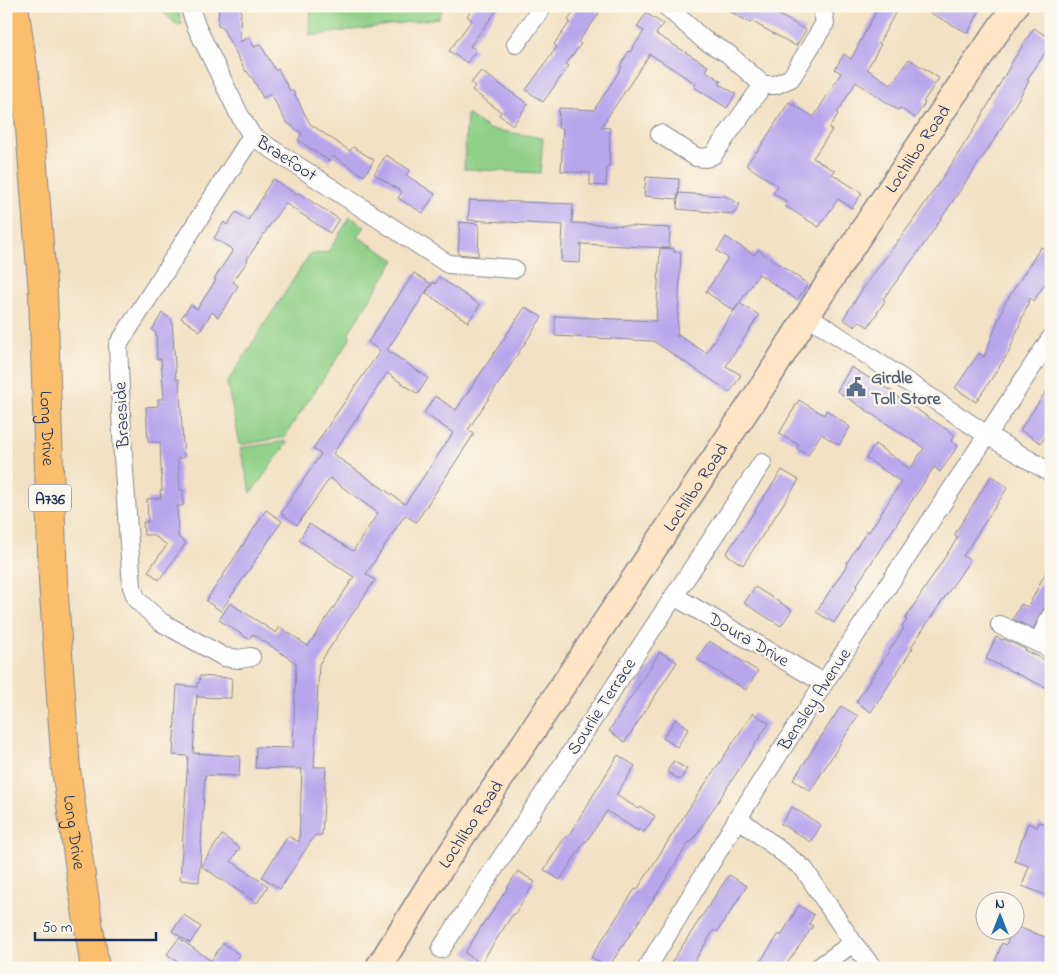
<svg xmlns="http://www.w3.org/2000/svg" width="1057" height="974" viewBox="0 0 1057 974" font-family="'Indie Flower',sans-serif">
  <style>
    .green { fill: #91d187; stroke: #568072 }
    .building { fill: #b8a6ed }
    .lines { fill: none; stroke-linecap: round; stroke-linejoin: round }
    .street-casing { stroke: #868891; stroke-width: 20 }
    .secondary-casing { stroke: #868891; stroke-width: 28 }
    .primary-casing { stroke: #868891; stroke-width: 30 }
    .street { stroke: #fff; stroke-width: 18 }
    .secondary { stroke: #fde5c5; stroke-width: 25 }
    .primary { stroke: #fabe6d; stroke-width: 28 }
    .labels { text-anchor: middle; stroke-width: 4.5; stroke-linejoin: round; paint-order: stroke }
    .shield { fill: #fbf7ec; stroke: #5e6b89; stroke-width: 1 }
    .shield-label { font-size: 16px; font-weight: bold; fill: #1b2f5e }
    .street-label { font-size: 18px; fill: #1b2f5e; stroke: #fbf7ec }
    .service-label { font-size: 18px; font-weight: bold; fill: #4e5e75; stroke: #fbf7ec; text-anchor: start }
  </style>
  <rect width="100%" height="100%" fill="#fbf7ec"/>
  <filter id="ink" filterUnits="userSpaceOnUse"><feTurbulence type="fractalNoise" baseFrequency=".02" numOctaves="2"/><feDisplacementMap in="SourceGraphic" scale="10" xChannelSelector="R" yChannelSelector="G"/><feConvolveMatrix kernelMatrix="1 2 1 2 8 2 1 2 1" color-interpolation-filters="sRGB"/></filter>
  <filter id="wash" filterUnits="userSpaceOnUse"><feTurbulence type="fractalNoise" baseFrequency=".0096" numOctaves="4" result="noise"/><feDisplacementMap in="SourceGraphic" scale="20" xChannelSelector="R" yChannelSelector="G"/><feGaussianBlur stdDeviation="1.12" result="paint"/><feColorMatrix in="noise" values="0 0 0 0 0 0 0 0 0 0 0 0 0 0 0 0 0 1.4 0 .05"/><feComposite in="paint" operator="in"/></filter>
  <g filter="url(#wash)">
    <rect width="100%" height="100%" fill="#f2e1c4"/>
    <g class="green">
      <polygon points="156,6 177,6 182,24 177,25"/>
      <polygon points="311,6 445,6 440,13 439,18 310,36"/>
      <polygon points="467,114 489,129 543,138 540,173 464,169"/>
      <polygon points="350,217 365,226 358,237 395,260 349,332 350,339 286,434 286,437 240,445 227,383 309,255 328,252"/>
      <polygon points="287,441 287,443 251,493 240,448"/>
    </g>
    <g id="blocks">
      <g class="building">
        <polygon points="219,6 241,6 240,42 249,37 254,47 260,44 276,71 278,69 290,91 292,89 310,124 350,151 353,147 374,160 364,176 333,156 329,161 298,140 302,133 286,122 271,94 263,98 252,77 251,77 247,71 246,72 222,27 218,26"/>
        <polygon points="475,6 500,6 470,46 476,50 467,63 449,51 472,20 467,16"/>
        <polygon points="579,6 600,6 596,11 599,14 578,42 581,44 566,64 569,66 543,102 526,90 557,47 554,44 570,22 568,20"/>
        <polygon points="721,6 763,6 806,30 796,46 751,21 750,23"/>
        <polygon points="879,6 899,6 879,43 881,44 867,69 891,85 909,59 939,78 923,102 925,103 915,118 900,108 898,110 856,82 837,113 838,114 829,128 832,130 813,158 835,171 832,174 862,193 852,208 838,199 819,227 785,206 787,202 773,193 778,186 746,165 756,151 757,152 789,102 814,117 841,73 835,69 844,54 851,59"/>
        <polygon points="917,6 982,6 968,33"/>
        <polygon points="646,13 663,24 656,34 708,66 705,70 721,81 719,84 736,94 727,108 694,87 696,84 650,54 601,127 610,128 609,166 607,166 606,186 590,185 590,173 561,171 563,128 558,128 559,108 594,110 622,67 620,66 629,51 630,52 644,31 637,27"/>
        <polygon points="1034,28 1051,39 1051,44 1027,80 1029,81 996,137 922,247 883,299 885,301 868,327 859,321 855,327 843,319 866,284 915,218 951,165 979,121 1015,57"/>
        <polygon points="481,71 528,104 513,125 499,115 501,112 472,90 475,86 471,83"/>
        <polygon points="386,155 410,170 406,175 435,194 423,213 398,198 402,192 374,174"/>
        <polygon points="646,177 679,179 678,199 678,193 725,196 740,204 734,214 677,209 678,199 644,196"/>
        <polygon points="273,179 297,195 298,193 339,219 330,233 285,203 247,259 248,260 233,282 238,286 228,303 218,317 212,312 200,331 181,318 191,305 197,309 216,280 214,279 233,250 214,238 224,222 227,225 236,212 248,220 264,195 263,194"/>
        <polygon points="470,200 573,204 572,223 670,228 669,248 581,244 580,263 561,262 563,225 468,220"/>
        <polygon points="460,222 479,224 478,256 458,254"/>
        <polygon points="726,237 754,255 758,250 808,284 797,300 759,274 734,311 706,292 728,258 717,251"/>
        <polygon points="1041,247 1051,254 1051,274 1034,301 1030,298 1009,352 976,402 955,388 979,353 984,357 1005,303"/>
        <polygon points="660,248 674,249 674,252 681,252 677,337 678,335 706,353 739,303 759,315 726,366 741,375 730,392 653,341 555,336 555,316 656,321"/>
        <polygon points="414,273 431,284 387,350 428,378 418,394 387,373 333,454 405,504 453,433 424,413 435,396 456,410 525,307 542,317 468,430 474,434 416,522 405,515 366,574 375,580 319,664 314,767 326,767 322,835 315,835 280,889 262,877 288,836 299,842 302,769 255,768 256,747 293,748 296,663 253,634 249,639 219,620 230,603 276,633 280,627 308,646 354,577 299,540 309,524 353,551 378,513 330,478 297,525 281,513 321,454 313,449 332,420 380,351 368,342"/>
        <polygon points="439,277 480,305 468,322 426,293 433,282 435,284"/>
        <polygon points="162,313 172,320 176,379 179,379 184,458 178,458 180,490 183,490 183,506 177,506 178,537 186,543 159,580 148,571 167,545 153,535 144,535 143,522 148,522 147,499 161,498 160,491 162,490 160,442 148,442 146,407 158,406 158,399 164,399 161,359 157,359 156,333 152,330"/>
        <polygon points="851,367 896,394 895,395 955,435 951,441 958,446 940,472 934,467 856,586 857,587 834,623 816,612 847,565 846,564 867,531 869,532 901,482 866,458 875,444 910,469 924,448 837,391"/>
        <polygon points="1051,384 1051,429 1041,443 1020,430"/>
        <polygon points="799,400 824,415 826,410 850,427 839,445 821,434 808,455 797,449 799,445 779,434"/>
        <polygon points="782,470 799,480 743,565 726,554"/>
        <polygon points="991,476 1008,487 963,556 970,560 911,647 913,648 871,712 856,702 904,628 902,626 907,620 905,619 958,537 954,535"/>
        <polygon points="266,510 282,521 221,611 206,601"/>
        <polygon points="1051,562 1051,597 1046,607 1041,611 1033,629 1013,619 1021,604 1028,607"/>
        <polygon points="755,587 792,610 781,626 744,603"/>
        <polygon points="996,637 1003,640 1004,639 1025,649 1025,650 1051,663 1051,690 986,659"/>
        <polygon points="709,641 758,671 746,690 697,659"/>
        <polygon points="660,652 677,662 625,742 609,731"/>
        <polygon points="200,676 232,678 231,698 197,697 197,695 193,753 240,756 239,776 205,775 199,882 180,880 188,756 173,755 177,685 197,687 197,683 199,683"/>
        <polygon points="841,706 858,716 810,791 793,780"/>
        <polygon points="753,713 769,723 691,843 689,842 653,900 608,968 591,957 635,889 637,890 693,802"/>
        <polygon points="676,719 689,728 677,747 663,738"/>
        <polygon points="618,755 635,766 616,795 639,809 641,807 655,816 644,832 639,829 638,831 607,811 586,842 585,841 560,880 544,870 565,837 567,838"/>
        <polygon points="673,761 687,769 680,780 667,772"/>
        <polygon points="792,807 821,825 811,842 781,824"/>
        <polygon points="1039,822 1051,826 1051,897 1022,886 1029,866 1014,861 1028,823 1037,827"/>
        <polygon points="222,835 240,848 231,861 268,886 257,903 201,866"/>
        <polygon points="518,871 535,882 514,915 513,914 481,963 465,953 486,919 487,920"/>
        <polygon points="729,875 747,886 717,932 714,930 690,968 678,968 671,963"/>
        <polygon points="799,905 814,915 809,924 813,926 784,968 756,968 779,934 781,936"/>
        <polygon points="184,915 201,927 190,943 172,931"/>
        <polygon points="1014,926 1051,939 1051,968 993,968 1002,943 1006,945 1011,932 1014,932"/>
        <polygon points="179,938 211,961 223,943 240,955 231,968 186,968 167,954"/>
      </g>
    </g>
  </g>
  <g filter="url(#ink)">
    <use href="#blocks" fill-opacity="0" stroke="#868891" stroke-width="1"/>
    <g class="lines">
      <defs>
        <g id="street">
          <polyline points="189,6 197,28 239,114 252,136 448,264 514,269"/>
          <polyline points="666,6 704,40 727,53 763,85"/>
          <polyline points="516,44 543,6"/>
          <polyline points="763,85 775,85 791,78 825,23 823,13 820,6"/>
          <polyline points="660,134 696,157 706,158 713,155 763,85"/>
          <polyline points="807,315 987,435 1051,473"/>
          <polyline points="674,596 824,683"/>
          <polyline points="1000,625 1051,649"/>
          <polyline points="1038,643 1051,616"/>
          <polyline points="251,657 239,659 224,657 161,622 137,600 132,587 123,456 118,345 252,136"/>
          <polyline points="738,818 804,869 853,943 873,968"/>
          <polyline points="441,949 762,463"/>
          <polyline points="647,968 738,818 824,683 1051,338"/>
          <polyline points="818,968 853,943"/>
        </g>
        <g id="secondary">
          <path id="s1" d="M378,968L429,886L768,378C847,251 930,128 1015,6"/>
        </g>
        <g id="primary">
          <path id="s2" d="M14,6L28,103L43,294L53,581L66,769L78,856L95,968"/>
        </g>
      </defs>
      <use href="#street" class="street-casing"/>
      <use href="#secondary" class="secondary-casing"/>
      <use href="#primary" class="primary-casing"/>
      <use href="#street" class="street"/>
      <use href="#secondary" class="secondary"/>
      <use href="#primary" class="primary"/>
    </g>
  </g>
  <defs>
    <symbol id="civic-bare" viewBox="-9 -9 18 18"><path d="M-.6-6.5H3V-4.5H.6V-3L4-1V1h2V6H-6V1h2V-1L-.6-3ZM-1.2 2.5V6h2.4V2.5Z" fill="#5c6f8a" stroke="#fbf7ec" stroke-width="2.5" paint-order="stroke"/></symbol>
  </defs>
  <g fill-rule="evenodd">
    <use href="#civic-bare" x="842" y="373" width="28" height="28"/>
  </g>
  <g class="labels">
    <rect class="shield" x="29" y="484.5" width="42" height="27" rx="4"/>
    <g class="shield-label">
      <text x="50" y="504">A736</text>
    </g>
    <g class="street-label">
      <text dy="6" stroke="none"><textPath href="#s1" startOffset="981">Lochlibo Road</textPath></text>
      <text transform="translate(287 158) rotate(33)" y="6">Braefoot</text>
      <text transform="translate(121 415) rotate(-93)" y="6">Braeside</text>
      <text dy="6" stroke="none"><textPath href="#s2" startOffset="424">Long Drive</textPath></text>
      <text dy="6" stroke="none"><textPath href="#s1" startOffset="576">Lochlibo Road</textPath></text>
      <text transform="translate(749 639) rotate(30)" y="6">Doura Drive</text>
      <text transform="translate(814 699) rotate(-57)" y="6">Bensley Avenue</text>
      <text transform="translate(601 706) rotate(-57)" y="6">Sourlie Terrace</text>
      <text dy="6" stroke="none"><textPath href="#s1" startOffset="171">Lochlibo Road</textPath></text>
      <text dy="6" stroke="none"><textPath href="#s2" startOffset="829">Long Drive</textPath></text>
    </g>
    <g class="service-label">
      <text x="871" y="383">Girdle<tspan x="871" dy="21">Toll Store</tspan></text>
    </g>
  </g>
  <rect width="1057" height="974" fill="none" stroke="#fbf7ec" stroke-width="25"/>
  <g transform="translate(1000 916)"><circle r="24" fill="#fbf7ec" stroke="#a1a7b3"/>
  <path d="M0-4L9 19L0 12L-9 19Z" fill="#1f6fb2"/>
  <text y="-8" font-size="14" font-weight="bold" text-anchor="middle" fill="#1b2f5e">N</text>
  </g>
  <path d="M35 932v8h121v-8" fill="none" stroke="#1b2f5e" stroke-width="2.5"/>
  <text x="42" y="932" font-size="15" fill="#1b2f5e" stroke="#fbf7ec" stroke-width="4" paint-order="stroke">50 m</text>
</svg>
